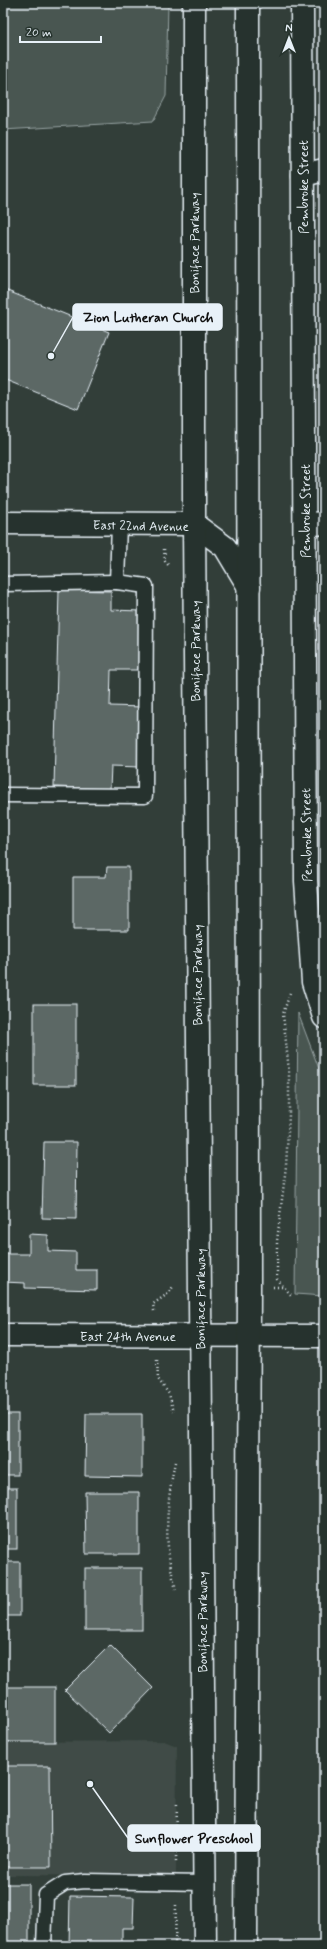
<svg xmlns="http://www.w3.org/2000/svg" width="327" height="1949" viewBox="0 0 327 1949" font-family="Mynerve,sans-serif">
  <style>
    .built { fill: #3f4b46 }
    .green { fill: #495651; stroke: #98a4a4 }
    .building { fill: #5c6865; stroke: #e8f1f8 }
    .lines { fill: none; stroke-linecap: round; stroke-linejoin: round }
    .lane-casing { stroke: #e8f1f8; stroke-width: 17 }
    .street-casing { stroke: #e8f1f8; stroke-width: 25 }
    .secondary-casing { stroke: #e8f1f8; stroke-width: 25 }
    .primary-casing { stroke: #e8f1f8; stroke-width: 25 }
    .path { stroke: #e8f1f8; stroke-width: 2.5; stroke-dasharray: 1 3; stroke-linecap: butt }
    .lane { stroke: #26332d; stroke-width: 14 }
    .street { stroke: #26332d; stroke-width: 22 }
    .secondary { stroke: #26332d; stroke-width: 22 }
    .primary { stroke: #26332d; stroke-width: 22 }
    .labels { text-anchor: middle; stroke-width: 3; stroke-linejoin: round; paint-order: stroke }
    .street-label { font-size: 13px; fill: #e8f1f8; stroke: #26332d }
    .leader { fill: none; stroke: #e8f1f8; stroke-width: 1.5 }
    .callout-dot { fill: #e8f1f8; stroke: #26332d; stroke-width: 1.5 }
    .callout { fill: #e8f1f8; stroke: #e8f1f8; stroke-width: 1.5 }
    .callout-label { font-size: 14px; text-anchor: middle; font-weight: bold; fill: #111 }
  </style>
  <rect width="100%" height="100%" fill="#323e39"/>
  <filter id="ink" filterUnits="userSpaceOnUse"><feTurbulence type="fractalNoise" baseFrequency=".025" numOctaves="2"/><feDisplacementMap in="SourceGraphic" scale="8" xChannelSelector="R" yChannelSelector="G"/><feConvolveMatrix kernelMatrix="1 2 1 2 8 2 1 2 1" color-interpolation-filters="sRGB"/></filter>
  <g filter="url(#ink)">
    <polygon class="built" points="164,1741 177,1746 176,1876 3,1875 3,1742"/>
    <g class="green">
      <polygon points="3,3 168,3 166,96 153,121 3,130"/>
      <polygon points="298,1013 324,1082 324,1296 295,1294"/>
    </g>
    <g class="building">
      <polygon points="5,290 109,332 78,409 3,379 3,294"/>
      <polygon points="59,590 111,591 111,610 141,611 140,670 111,670 110,706 143,707 141,767 111,766 110,789 54,787"/>
      <polygon points="107,867 129,867 129,930 73,930 73,877 106,877"/>
      <rect x="34" y="1004" width="42" height="81"/>
      <polygon points="44,1142 77,1142 76,1219 42,1218"/>
      <polygon points="29,1234 48,1235 48,1251 76,1252 76,1270 97,1270 97,1290 25,1288 25,1283 3,1282 3,1254 29,1254"/>
      <rect x="322" y="1398" width="2" height="46"/>
      <rect x="3" y="1414" width="15" height="61"/>
      <polygon points="86,1414 142,1414 142,1477 85,1476"/>
      <rect x="3" y="1488" width="14" height="61"/>
      <polygon points="85,1492 139,1492 139,1554 86,1554"/>
      <rect x="3" y="1562" width="17" height="54"/>
      <rect x="85" y="1568" width="57" height="62"/>
      <polygon points="110,1645 153,1688 109,1733 65,1690"/>
      <rect x="3" y="1687" width="52" height="55"/>
      <polygon points="3,1766 50,1766 51,1867 3,1867"/>
      <rect x="3" y="1884" width="26" height="62"/>
      <polygon points="70,1896 134,1897 133,1928 122,1928 122,1946 69,1946"/>
    </g>
    <g class="lines">
      <defs>
        <g id="lane">
          <polyline points="3,584 117,582"/>
          <polyline points="3,795 145,796 146,586 117,582 119,524"/>
          <polyline points="44,1946 46,1895 65,1883 85,1881 204,1883"/>
        </g>
        <g id="street">
          <polyline points="302,3 306,881 313,982 324,1017"/>
          <polyline points="303,175 324,170"/>
          <polyline points="3,523 194,524 225,547 249,587"/>
          <polyline points="305,525 324,523"/>
        </g>
        <polyline id="secondary" points="3,1335 324,1336"/>
        <g id="primary">
          <polyline points="194,3 194,524 205,1946"/>
          <polyline points="246,1946 249,1288 248,3"/>
        </g>
      </defs>
      <use href="#lane" class="lane-casing"/>
      <use href="#street" class="street-casing"/>
      <use href="#secondary" class="secondary-casing"/>
      <use href="#primary" class="primary-casing"/>
      <g class="path">
        <polyline points="164,549 165,561 169,566"/>
        <polyline points="290,993 283,1014 289,1071 289,1115 286,1166 277,1241 277,1279 291,1295"/>
        <polyline points="273,1287 284,1287"/>
        <polyline points="154,1311 153,1304 169,1293 174,1285"/>
        <polyline points="157,1360 158,1379 169,1394 174,1412"/>
        <path d="M175,1462C166,1507 163,1545 176,1589"/>
        <polyline points="176,1861 177,1802"/>
        <polyline points="175,1946 176,1904"/>
      </g>
      <use href="#lane" class="lane"/>
      <use href="#street" class="street"/>
      <use href="#secondary" class="secondary"/>
      <use href="#primary" class="primary"/>
    </g>
  </g>
  <g class="labels">
    <g class="street-label">
      <text transform="translate(303 187) rotate(-90)" y="5">Pembroke Street</text>
      <text transform="translate(194 243) rotate(-90)" y="5">Boniface Parkway</text>
      <text transform="translate(305 511) rotate(-90)" y="5">Pembroke Street</text>
      <text transform="translate(141 525) rotate(1)" y="5">East 22nd Avenue</text>
      <text transform="translate(195 651) rotate(-90)" y="5">Boniface Parkway</text>
      <text transform="translate(306 835) rotate(-91)" y="5">Pembroke Street</text>
      <text transform="translate(197 975) rotate(-90)" y="5">Boniface Parkway</text>
      <text transform="translate(200 1299) rotate(-90)" y="5">Boniface Parkway</text>
      <text x="128" y="1341">East 24th Avenue</text>
      <text transform="translate(202 1622) rotate(-90)" y="5">Boniface Parkway</text>
    </g>
  </g>
  <path class="leader" d="M51 356L73 317M90 1784L128 1838"/>
  <g class="callout-dot">
    <circle cx="51" cy="356" r="4"/>
    <circle cx="90" cy="1784" r="4"/>
  </g>
  <g class="callout">
    <rect x="73" y="304" width="149" height="26" rx="4"/>
    <rect x="128" y="1825" width="132" height="26" rx="4"/>
  </g>
  <g class="callout-label">
    <text x="148" y="322">Zion Lutheran Church</text>
    <text x="194" y="1843">Sunflower Preschool</text>
  </g>
  <rect width="327" height="1949" fill="none" stroke="#26332d" stroke-width="16"/>
  <rect x="8" y="8" width="311" height="1933" fill="none" stroke="#e8f1f8" stroke-width="1.5" filter="url(#ink)"/>
  <g transform="translate(289 38)" stroke="#26332d" stroke-width="3" paint-order="stroke">
  <path d="M0-3L7 15L0 10L-7 15Z" fill="#e8f1f8"/>
  <text y="-6" font-size="11" font-weight="bold" text-anchor="middle" fill="#e8f1f8">N</text>
  </g>
  <path d="M20 36v6h81v-6" fill="none" stroke="#e8f1f8" stroke-width="2"/>
  <text x="26" y="36" font-size="12" fill="#e8f1f8" stroke="#26332d" stroke-width="3" paint-order="stroke">20 m</text>
</svg>
